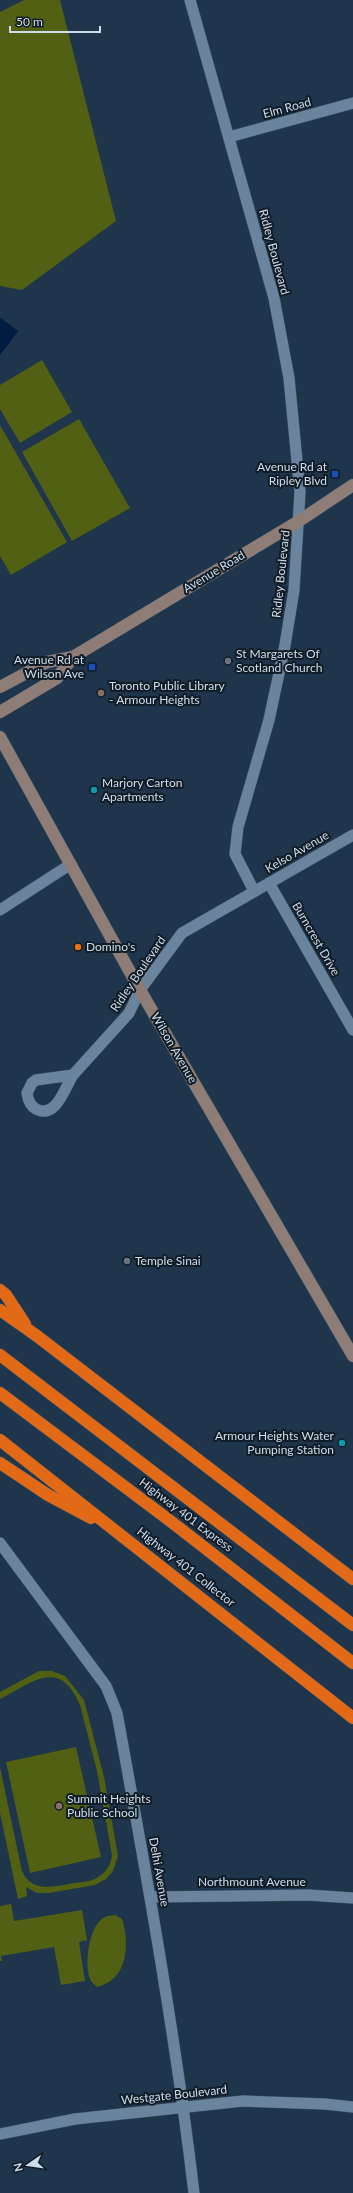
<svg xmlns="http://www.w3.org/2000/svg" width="353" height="2193" viewBox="0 0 353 2193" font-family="Lato,sans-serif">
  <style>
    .green { fill: #516013 }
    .water { fill: #001c40 }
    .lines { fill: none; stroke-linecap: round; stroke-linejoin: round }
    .minor-casing { stroke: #3e5264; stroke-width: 12 }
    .secondary-casing { stroke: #3e5264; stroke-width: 13 }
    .motorway-casing { stroke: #3e5264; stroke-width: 13 }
    .minor { stroke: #6a849e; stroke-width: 11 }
    .secondary { stroke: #8e7c76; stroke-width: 12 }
    .motorway { stroke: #e26a17; stroke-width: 12 }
    .transit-dot { fill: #1a4fb4; stroke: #111c26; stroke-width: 1.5 }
    .worship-dot { fill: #6b7280; stroke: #111c26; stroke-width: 1.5 }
    .education-dot { fill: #8d6e63; stroke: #111c26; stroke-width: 1.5 }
    .culture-dot { fill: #0f9aa8; stroke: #111c26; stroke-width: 1.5 }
    .food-dot { fill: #e8710a; stroke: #111c26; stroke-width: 1.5 }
    .labels { text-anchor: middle; stroke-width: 4; stroke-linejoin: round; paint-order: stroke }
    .street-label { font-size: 12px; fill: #cfddeb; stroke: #111c26 }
    .poi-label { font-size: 12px; fill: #cfddeb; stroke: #111c26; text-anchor: start }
  </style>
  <rect width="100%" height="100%" fill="#1e354b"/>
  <g class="green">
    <polygon points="24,0 60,0 116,221 22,290 0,286 0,12"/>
    <polygon points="42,360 72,412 20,443 0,409 0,385"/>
    <polygon points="79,419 130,508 72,541 22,452"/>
    <polygon points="0,425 67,542 11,575 0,556"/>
    <path d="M39,1671H52L65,1676L84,1700L104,1777L118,1856L113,1871L106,1879L95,1885L49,1893H37L26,1887L27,1896L18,1899L0,1813V1767L22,1871C32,1894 55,1886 74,1883C82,1882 91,1882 98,1877C107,1872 111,1864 112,1855L97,1771L80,1705C60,1657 32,1682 0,1699V1692Z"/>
    <polygon points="76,1747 101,1857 30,1873 6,1762"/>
    <polygon points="11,1904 14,1921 82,1910 87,1940 79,1942 85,1981 61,1985 54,1947 1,1956 2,1961 0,1961 0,1906"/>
    <path d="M115,1915L122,1919C130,1944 128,1980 97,1987C95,1985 92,1983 91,1981C83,1966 89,1924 105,1917C108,1915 112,1916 115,1915Z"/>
  </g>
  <polygon class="water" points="1,318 18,331 0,355 0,320"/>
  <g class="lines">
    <defs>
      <g id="minor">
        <polyline points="190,0 274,298 289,378 300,492 294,590 285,645 269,720 238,827 235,854 254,891"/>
        <polyline points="229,137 353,103"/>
        <polyline points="269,883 353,1030"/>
        <polyline points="0,910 71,864"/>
        <polyline points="73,1075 129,1013 140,990 182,933 353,835"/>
        <path d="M73,1075C65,1087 56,1120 36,1109C30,1106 28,1100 27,1093L32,1083L36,1080Z"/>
        <path d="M0,1543L106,1686L117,1713C146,1872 175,2032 194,2193"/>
        <polyline points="151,1897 308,1895 353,1898"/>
        <polyline points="0,2134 75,2119 243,2101 325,2104 353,2107"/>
      </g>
      <g id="secondary">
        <polyline points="0,687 47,662 73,657 299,521 353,485"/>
        <polyline points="0,712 57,678 73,657"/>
        <polyline points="0,737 140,990 353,1356"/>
      </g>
      <g id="motorway">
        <polyline points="0,1290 6,1295 25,1324"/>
        <polyline points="0,1310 37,1336 353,1579"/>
        <polyline points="0,1355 353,1625"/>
        <polyline points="0,1393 169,1520 353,1663"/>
        <polyline points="0,1440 353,1718"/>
        <polyline points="0,1463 48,1495 91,1518"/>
      </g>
    </defs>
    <use href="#minor" class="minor-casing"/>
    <use href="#secondary" class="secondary-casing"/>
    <use href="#motorway" class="motorway-casing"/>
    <use href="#minor" class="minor"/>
    <use href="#secondary" class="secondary"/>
    <use href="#motorway" class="motorway"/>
  </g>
  <g class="transit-dot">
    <rect x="331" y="470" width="8" height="8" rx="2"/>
    <rect x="88" y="663" width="8" height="8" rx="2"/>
  </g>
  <g class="worship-dot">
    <circle cx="228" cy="661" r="4"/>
    <circle cx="127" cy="1261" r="4"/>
  </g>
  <g class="education-dot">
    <circle cx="101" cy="693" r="4"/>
    <circle cx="59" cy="1806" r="4"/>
  </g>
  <g class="culture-dot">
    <circle cx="94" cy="790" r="4"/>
    <circle cx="342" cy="1443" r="4"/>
  </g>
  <circle class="food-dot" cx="78" cy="947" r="4"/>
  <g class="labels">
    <g class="street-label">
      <text transform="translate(287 108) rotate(-15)" y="4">Elm Road</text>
      <text transform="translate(274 252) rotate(75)" y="4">Ridley Boulevard</text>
      <text transform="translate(214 572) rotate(-31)" y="4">Avenue Road</text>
      <text transform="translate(281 574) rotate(-84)" y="4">Ridley Boulevard</text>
      <text transform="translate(297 852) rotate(-30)" y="4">Kelso Avenue</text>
      <text transform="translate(316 939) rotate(60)" y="4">Burncrest Drive</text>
      <text transform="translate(138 974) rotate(-56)" y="4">Ridley Boulevard</text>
      <text transform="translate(174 1048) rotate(60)" y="4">Wilson Avenue</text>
      <text transform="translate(186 1515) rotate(37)" y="4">Highway 401 Express</text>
      <text transform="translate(186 1567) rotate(38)" y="4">Highway 401 Collector</text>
      <text transform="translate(159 1872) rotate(80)" y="4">Delhi Avenue</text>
      <text x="252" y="1886">Northmount Avenue</text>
      <text transform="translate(174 2095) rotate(-6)" y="4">Westgate Boulevard</text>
    </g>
    <g class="poi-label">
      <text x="327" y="471" text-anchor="end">Avenue Rd at<tspan x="327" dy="14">Ripley Blvd</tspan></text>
      <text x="236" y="658">St Margarets Of<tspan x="236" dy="14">Scotland Church</tspan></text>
      <text x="84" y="664" text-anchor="end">Avenue Rd at<tspan x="84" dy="14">Wilson Ave</tspan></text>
      <text x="109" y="690">Toronto Public Library<tspan x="109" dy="14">- Armour Heights</tspan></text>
      <text x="102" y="787">Marjory Carton<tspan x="102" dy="14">Apartments</tspan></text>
      <text x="86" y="951">Domino's</text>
      <text x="135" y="1265">Temple Sinai</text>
      <text x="334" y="1440" text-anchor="end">Armour Heights Water<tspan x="334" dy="14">Pumping Station</tspan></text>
      <text x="67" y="1803">Summit Heights<tspan x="67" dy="14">Public School</tspan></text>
    </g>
  </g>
  <g transform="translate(28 2165) rotate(257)" stroke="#111c26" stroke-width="3" paint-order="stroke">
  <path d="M0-3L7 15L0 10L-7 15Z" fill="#cfddeb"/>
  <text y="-6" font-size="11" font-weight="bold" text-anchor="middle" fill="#cfddeb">N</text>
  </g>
  <path d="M10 26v6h90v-6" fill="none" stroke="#cfddeb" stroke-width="2"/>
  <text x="16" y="26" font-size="12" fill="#cfddeb" stroke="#111c26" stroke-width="3" paint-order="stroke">50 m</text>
</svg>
